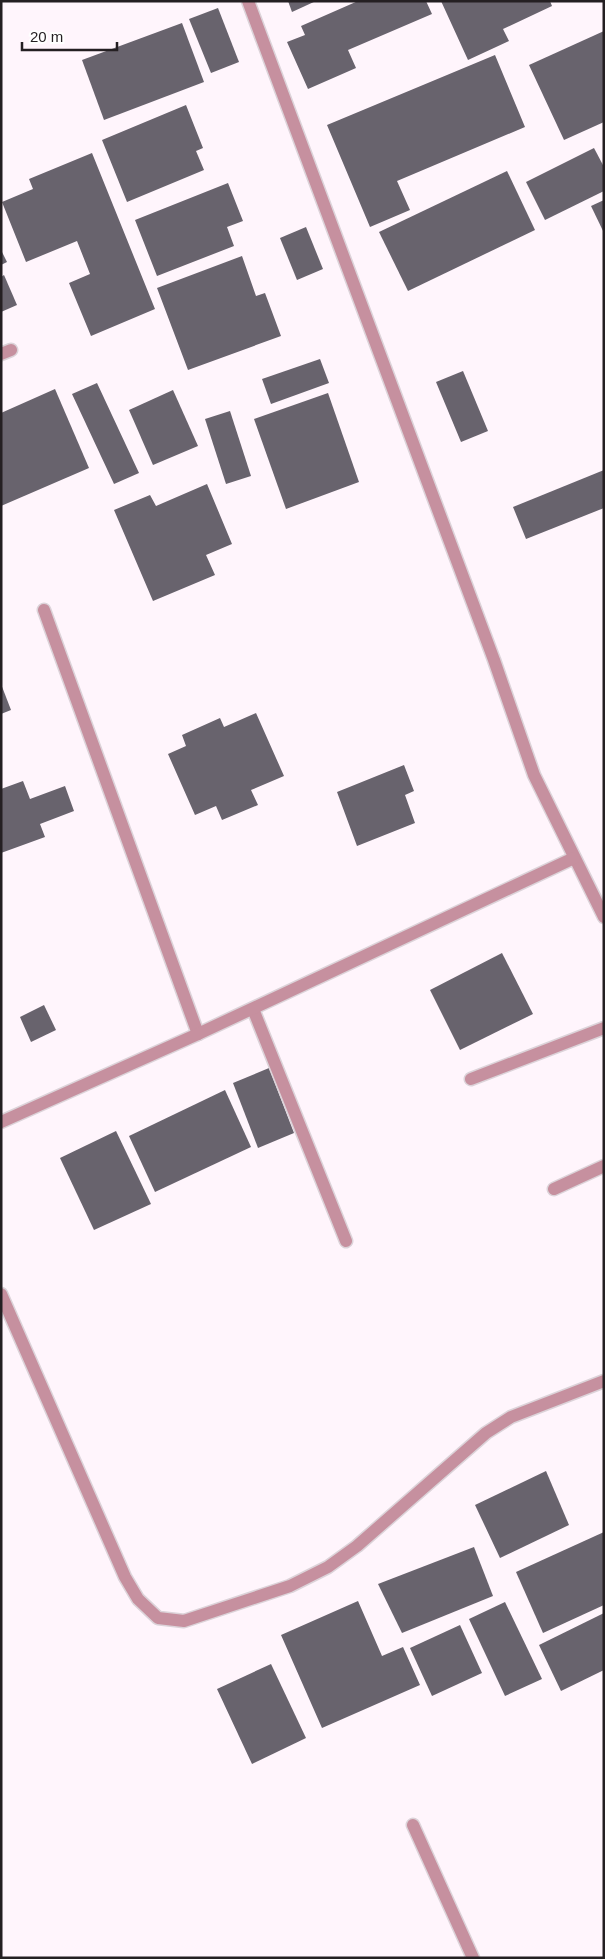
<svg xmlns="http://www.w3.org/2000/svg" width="605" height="1959" viewBox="0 0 605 1959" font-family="Arial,sans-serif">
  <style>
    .building { fill: #68636d }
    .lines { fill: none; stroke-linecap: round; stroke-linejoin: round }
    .lane-casing { stroke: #dcd3d9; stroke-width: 15 }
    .street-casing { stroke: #dcd3d9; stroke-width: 15 }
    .lane { stroke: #c6909f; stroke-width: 12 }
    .street { stroke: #c6909f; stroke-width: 12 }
  </style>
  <rect width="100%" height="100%" fill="#fff5fc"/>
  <g class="building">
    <polygon points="288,1 316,1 292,12"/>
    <polygon points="358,1 426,1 432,14 348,50 356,68 308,89 287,42 305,35 301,26"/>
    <polygon points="441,1 550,1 552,6 503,29 509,41 468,60"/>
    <polygon points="218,8 239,62 211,73 189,19"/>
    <polygon points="182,23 204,82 104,120 82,60"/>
    <polygon points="604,31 604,122 564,140 529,65"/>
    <polygon points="495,55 525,127 397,181 410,210 370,227 327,125"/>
    <polygon points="186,105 203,148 196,151 204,170 127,202 102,140"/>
    <polygon points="594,148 604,167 604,191 545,220 526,182"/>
    <polygon points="92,153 155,309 91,336 69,283 90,274 77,241 26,262 2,202 33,189 29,179"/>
    <polygon points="507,171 535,230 408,291 379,232"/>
    <polygon points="228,183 243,221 227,227 234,246 157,276 135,220"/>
    <polygon points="604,200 604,233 591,206"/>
    <polygon points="306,227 323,269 297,280 280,238"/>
    <polygon points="1,250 7,262 1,265"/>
    <polygon points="242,256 256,296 265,293 281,336 188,370 157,288"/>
    <polygon points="4,275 17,305 1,312 1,277"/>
    <polygon points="320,359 329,383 271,404 262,379"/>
    <polygon points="463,371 488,431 461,442 436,382"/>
    <polygon points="97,383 139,473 114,484 72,394"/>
    <polygon points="55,389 89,468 1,506 1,413"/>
    <polygon points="173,390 198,446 153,465 129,410"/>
    <polygon points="328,393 359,482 286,509 254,419"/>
    <polygon points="230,411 251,476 226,484 205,419"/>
    <polygon points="604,470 604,508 526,539 513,507"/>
    <polygon points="207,484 232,544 206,555 215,575 153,601 114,510 150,495 156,506"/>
    <polygon points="1,684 11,710 1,714"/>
    <polygon points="256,713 284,776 251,790 258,805 222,820 216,806 195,815 168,754 186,746 182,735 220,718 224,727"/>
    <polygon points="404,765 414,791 405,795 415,823 357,846 337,792"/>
    <polygon points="23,781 30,799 65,786 74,811 40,824 45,837 1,853 1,789"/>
    <polygon points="502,953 533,1014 460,1050 430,990"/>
    <polygon points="44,1005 56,1030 31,1042 20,1017"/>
    <polygon points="269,1068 294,1133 258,1148 233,1083"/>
    <polygon points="225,1090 251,1147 155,1192 129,1136"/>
    <polygon points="116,1131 151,1204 94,1230 60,1158"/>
    <polygon points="546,1471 569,1525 500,1558 475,1505"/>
    <polygon points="604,1532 604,1605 543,1633 516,1572"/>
    <polygon points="474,1547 493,1596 402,1633 378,1584"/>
    <polygon points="358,1601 382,1656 403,1647 420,1685 322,1728 281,1635"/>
    <polygon points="505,1602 542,1679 505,1696 469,1619"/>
    <polygon points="604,1613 604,1670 561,1691 539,1645"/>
    <polygon points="460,1625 482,1673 432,1696 410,1648"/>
    <polygon points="271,1664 306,1738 252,1764 217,1689"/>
  </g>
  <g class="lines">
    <defs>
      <g id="lane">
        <polyline points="253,1009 346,1241"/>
        <polyline points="471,1079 604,1028"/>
        <polyline points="554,1189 604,1166"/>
        <polyline points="413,1825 473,1958"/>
      </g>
      <g id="street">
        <polyline points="248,1 494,660 534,775 604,917"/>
        <polyline points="1,354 11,350"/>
        <polyline points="44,610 198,1034"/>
        <polyline points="1,1122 198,1034 574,858"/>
        <polyline points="1,1294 125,1577 138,1599 158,1618 184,1621 290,1586 328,1567 357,1546 486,1433 511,1417 604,1381"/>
      </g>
    </defs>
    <use href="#lane" class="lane-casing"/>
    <use href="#street" class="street-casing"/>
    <use href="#lane" class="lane"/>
    <use href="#street" class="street"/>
  </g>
  <rect width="605" height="1959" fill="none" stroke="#241f22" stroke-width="5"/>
  <path d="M22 42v8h95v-8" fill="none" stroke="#241f22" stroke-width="2.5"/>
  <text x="30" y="42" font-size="15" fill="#241f22" stroke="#ffffff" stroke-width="4" paint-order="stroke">20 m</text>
</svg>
